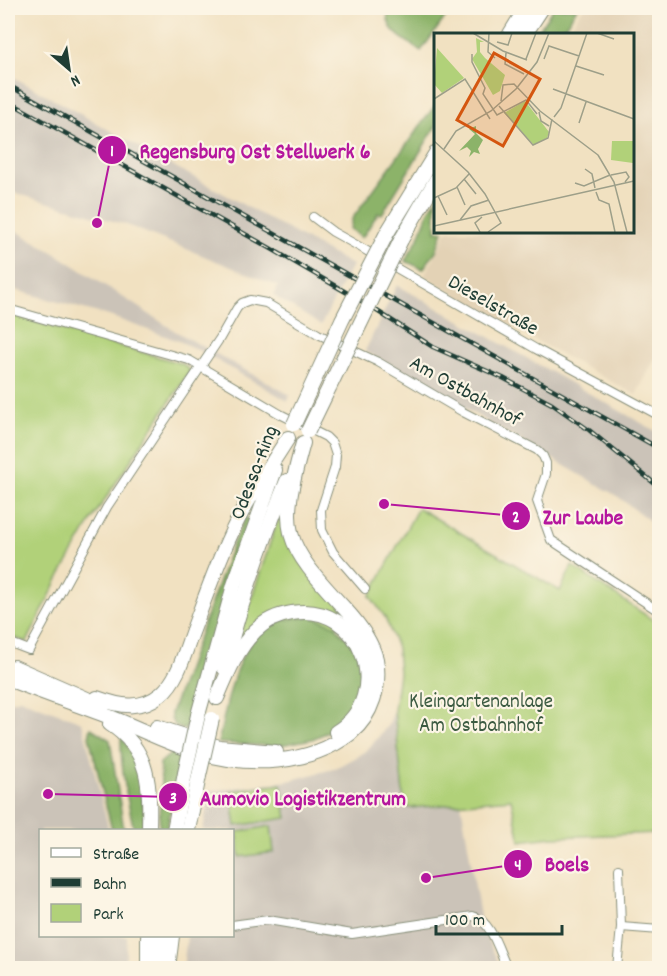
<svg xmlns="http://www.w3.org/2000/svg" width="667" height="976" viewBox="0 0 667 976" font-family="Dekko,sans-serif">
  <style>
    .built { fill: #e3d2b5 }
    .industrial { fill: #cbc3b8 }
    .green { fill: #b1d179; stroke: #688756; stroke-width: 1.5 }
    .forest { fill: #8cb369; stroke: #56784e; stroke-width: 1.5 }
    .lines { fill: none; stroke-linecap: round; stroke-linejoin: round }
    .street-casing { stroke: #888f7a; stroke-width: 10 }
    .highway-casing { stroke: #888f7a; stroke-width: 16 }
    .street { stroke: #fff; stroke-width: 8 }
    .highway { stroke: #fff; stroke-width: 14 }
    .rail-casing { stroke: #1f3d34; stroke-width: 4.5 }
    .rail { stroke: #fcf5e5; stroke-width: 2; stroke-dasharray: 7; stroke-linecap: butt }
    .highway-bridge-casing { stroke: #888f7a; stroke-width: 16; stroke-linecap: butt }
    .highway-bridge { stroke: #fff; stroke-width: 14 }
    .labels { text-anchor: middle; stroke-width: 4.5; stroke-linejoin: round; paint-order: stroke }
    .street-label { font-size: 21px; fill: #1f3d34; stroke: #fcf5e5 }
    .park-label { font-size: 21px; fill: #3c5b42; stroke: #fcf5e5 }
    .inset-road { fill: none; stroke: #9d9f89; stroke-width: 1.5 }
    .view { fill: #d45610; fill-opacity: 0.15; stroke: #d45610; stroke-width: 3 }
    .inset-edge { fill: none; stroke: #1f3d34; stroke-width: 3 }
    .leader { fill: none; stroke: #b5179e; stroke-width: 2 }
    .callout-dot { fill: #b5179e; stroke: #fcf5e5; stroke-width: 2 }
    .mark-label { font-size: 18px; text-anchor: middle; font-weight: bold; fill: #fff }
    .callout-label { font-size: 22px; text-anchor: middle; font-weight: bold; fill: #b5179e; stroke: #fcf5e5; stroke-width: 4.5; stroke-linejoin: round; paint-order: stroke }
  </style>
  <rect width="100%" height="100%" fill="#fcf5e5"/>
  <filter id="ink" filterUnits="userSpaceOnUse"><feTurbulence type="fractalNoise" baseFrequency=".0167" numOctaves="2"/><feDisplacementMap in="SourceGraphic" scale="12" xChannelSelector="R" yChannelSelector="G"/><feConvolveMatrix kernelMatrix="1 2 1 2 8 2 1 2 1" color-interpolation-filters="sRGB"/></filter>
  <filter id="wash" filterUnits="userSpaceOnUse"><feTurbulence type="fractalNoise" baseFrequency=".008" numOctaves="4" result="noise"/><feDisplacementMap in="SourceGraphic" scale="24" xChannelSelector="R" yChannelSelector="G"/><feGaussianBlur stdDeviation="1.35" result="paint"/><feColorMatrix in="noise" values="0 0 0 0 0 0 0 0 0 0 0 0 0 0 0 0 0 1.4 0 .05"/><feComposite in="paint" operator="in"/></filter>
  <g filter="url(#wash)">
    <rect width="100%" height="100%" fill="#f1e1c1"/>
    <polygon class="built" points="583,8 659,8 659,351 636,395 491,316 424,275 438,251 446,231 632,231 632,34 566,34"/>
    <g class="industrial">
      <polygon points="8,74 352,265 321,325 274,296 278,286 127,225 8,191"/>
      <polygon points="8,226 58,255 175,331 290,395 288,401 204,353 179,341 109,316 8,288"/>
      <polygon points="397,285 659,433 659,528 617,496 365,351"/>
      <polygon points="20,699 82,722 109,830 40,830 40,936 127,936 125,968 8,968 8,702"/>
      <polygon points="394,710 404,802 410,808 461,803 482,928 501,968 183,968 187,936 232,936 232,830 203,830 210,791 288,781 333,769 359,756 371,746 389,724"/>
    </g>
    <g class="green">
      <polygon points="8,314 183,364 190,371 94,516 58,579 27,642 8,636"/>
      <polygon points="418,508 560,591 572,566 659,624 659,833 552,837 520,841 511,799 410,808 404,802 394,710 399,673 397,648 385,617 370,596"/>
      <polygon points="279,516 284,516 352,624 243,638 239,636"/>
      <polygon points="281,784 287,818 236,826 231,791"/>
      <polygon points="271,826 274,852 240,857 237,832"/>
    </g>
    <g class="forest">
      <path d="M388,8H452L421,51C403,38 384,32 388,8Z"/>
      <polygon points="553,8 577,8 560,34 536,34"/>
      <polygon points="436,104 436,126 382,214 378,213 362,238 350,229 352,219"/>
      <polygon points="436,199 436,231 443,231 436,251 423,269 405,261 420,235 428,213"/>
      <path d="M245,518L251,519L225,593L185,730C176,727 170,723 171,713L233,543Z"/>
      <path d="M312,617L334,625L357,649L362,682L352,710L330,731L312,739L276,746L218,743C228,703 234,637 279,621C288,618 302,618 312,617Z"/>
      <polygon points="91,728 110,740 124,830 112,830 89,736"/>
      <path d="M121,735L139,767L142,785L145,830H134C127,798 120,768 121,735Z"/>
      <polygon points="174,751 181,752 167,830 159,830 161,785 160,763"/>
    </g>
  </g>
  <g filter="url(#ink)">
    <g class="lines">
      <defs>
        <g id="street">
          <polyline points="313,217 333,232 360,247 536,349 660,416"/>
          <polyline points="8,309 189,360 280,414 326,437 332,443 336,455 335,467 321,510 322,530 333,552 365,589"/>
          <polyline points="8,642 29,650 107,507 220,338 237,308 242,303 250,300 266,303 318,334 378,362 463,412 537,450 543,456 546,463 546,474 537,501 551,540 660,612"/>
          <path d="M232,925L268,920L352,934L473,916C492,921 499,952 507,968"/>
          <polyline points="621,927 660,930"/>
          <polyline points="617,968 621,927 619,869"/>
        </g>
        <g id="highway">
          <polyline points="510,34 526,8"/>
          <polyline points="525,34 542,8"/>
          <polyline points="387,233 436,153"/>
          <polyline points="401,240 436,180"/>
          <polyline points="14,667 103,706"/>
          <path d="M224,668C240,604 262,542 287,481"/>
          <path d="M8,679C41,692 76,704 110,717C139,728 168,744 198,752C247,767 309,766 351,733C372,715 381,686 376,659C371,640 358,623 345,609C283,542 278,533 303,443"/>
          <path d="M97,698C119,706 141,711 161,694C179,679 185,651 193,630C205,598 216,566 230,536C245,502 268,470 288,438"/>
          <path d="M217,698C227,674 237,649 255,631C265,621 279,615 292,613C362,601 395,696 336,732"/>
          <polyline points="198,715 234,585 275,470"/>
          <path d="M110,724C151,750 150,787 149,830"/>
          <polyline points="157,727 219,747 276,752"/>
          <polyline points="174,830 185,773"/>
          <polyline points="188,830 199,776"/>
          <polyline points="148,936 148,968"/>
          <polyline points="156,968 159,936"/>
          <polyline points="168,968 172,936"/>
        </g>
      </defs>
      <use href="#street" class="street-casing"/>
      <use href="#highway" class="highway-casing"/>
      <use href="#street" class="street"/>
      <use href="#highway" class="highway"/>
      <defs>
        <g id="rail">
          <polyline points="8,85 660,449"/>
          <polyline points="8,101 270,248 363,302 433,347 503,378 552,404 589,430 660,488"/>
        </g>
      </defs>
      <use href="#rail" class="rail-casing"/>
      <use href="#rail" class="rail"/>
      <defs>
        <g id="highway-bridge">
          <polyline points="294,424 342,320 387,233"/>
          <polyline points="308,431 401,240"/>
          <polyline points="185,773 198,715"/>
          <polyline points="199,776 212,719"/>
        </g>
      </defs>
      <use href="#highway-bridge" class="highway-bridge-casing"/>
      <use href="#highway-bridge" class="highway-bridge"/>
    </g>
  </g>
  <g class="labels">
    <g class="street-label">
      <text transform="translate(494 304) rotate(30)" y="7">Dieselstraße</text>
      <text transform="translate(466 390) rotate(29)" y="7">Am Ostbahnhof</text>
      <text transform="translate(253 472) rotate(-69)" y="7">Odessa-Ring</text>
    </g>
    <g class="park-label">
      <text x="481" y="707">Kleingartenanlage<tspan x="481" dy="24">Am Ostbahnhof</tspan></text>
    </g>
  </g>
  <g transform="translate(434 33)">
    <rect width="200" height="200" fill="#f1e1c1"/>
    <path d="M42,5L50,9H46V19L51,25L71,42L66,58L59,62L38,26L43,19ZM3,15L30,45L8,60L0,51ZM91,68L115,99L113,105L100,112L70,80ZM178,108H199V130L177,127Z" fill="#b1d179"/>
    <path d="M42,93V100L49,107L44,116L46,121L40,119L35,124L37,118L33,114L25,118L41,101L35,96Z" fill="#8cb369"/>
    <path class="inset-road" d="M39,0L69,18L93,27M55,0L54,19L61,25M163,0L180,6M63,9L74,12L78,0M72,20L71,31L90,41M38,21V29L51,55L49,61L63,82L92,67L103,81M92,26L102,0M110,26L115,13L145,23M142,33L170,42M119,56L200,86M0,66L31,46L56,86M67,68L69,52L80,51L106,78L164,122M65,73L99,112L114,105L118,86M105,79L107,88L115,93M120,84L127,75L153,0M145,90L152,69M0,108L34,139L51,161L67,190L54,199M10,116L22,98L57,78L82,56L103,29L115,0M164,122L180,149L193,199M151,136L158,141L161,155M177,142L192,139L195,144L191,149M30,146L42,161M141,150L150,153L176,142M23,154L31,172M162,159L165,167L175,171L181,199M4,163L13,182M0,165L22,155L35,141M26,187L37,173L55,167M0,193L200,148M46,199L41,190L48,184"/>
    <path class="view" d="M60,20L106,46L69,113L23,87Z"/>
    <rect width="200" height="200" class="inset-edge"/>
  </g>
  <path class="leader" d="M97 223L112 150M384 504L516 516M48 794L173 797M426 878L518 864"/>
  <g class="callout-dot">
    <circle cx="97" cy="223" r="6"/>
    <circle cx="384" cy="504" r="6"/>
    <circle cx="48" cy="794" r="6"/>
    <circle cx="426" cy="878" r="6"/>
    <circle cx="112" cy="150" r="15"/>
    <circle cx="516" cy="516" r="15"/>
    <circle cx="173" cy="797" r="15"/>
    <circle cx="518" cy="864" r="15"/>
  </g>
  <g class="mark-label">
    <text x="112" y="156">1</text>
    <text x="516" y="522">2</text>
    <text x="173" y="803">3</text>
    <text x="518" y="870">4</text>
  </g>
  <g class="callout-label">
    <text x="255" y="158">Regensburg Ost Stellwerk 6</text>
    <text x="583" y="524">Zur Laube</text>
    <text x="303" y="805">Aumovio Logistikzentrum</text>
    <text x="567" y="871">Boels</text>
  </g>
  <rect width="667" height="976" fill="none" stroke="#fcf5e5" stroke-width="30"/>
  <rect x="39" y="829" width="195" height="108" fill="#fcf5e5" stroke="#a4ab9e" stroke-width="1.5"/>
  <rect x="51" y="848" width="30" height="9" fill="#ffffff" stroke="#a4ab9e" stroke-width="1.5"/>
  <text x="93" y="859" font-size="18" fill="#1f3d34">Straße</text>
  <rect x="51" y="878" width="30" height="9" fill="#1f3d34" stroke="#a4ab9e" stroke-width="1.5"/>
  <text x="93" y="889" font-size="18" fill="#1f3d34">Bahn</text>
  <rect x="51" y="904" width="30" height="18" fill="#b1d179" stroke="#a4ab9e" stroke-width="1.5"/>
  <text x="93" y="919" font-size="18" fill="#1f3d34">Park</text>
  <g transform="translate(69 69) rotate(151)" stroke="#fcf5e5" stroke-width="4.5" paint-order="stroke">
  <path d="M0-4.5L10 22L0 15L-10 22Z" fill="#1f3d34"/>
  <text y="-9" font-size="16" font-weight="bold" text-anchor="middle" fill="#1f3d34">N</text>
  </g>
  <path d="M436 925v9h126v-9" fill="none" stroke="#1f3d34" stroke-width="3"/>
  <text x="445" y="925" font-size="18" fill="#1f3d34" stroke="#fcf5e5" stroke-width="4.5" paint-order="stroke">100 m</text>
</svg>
